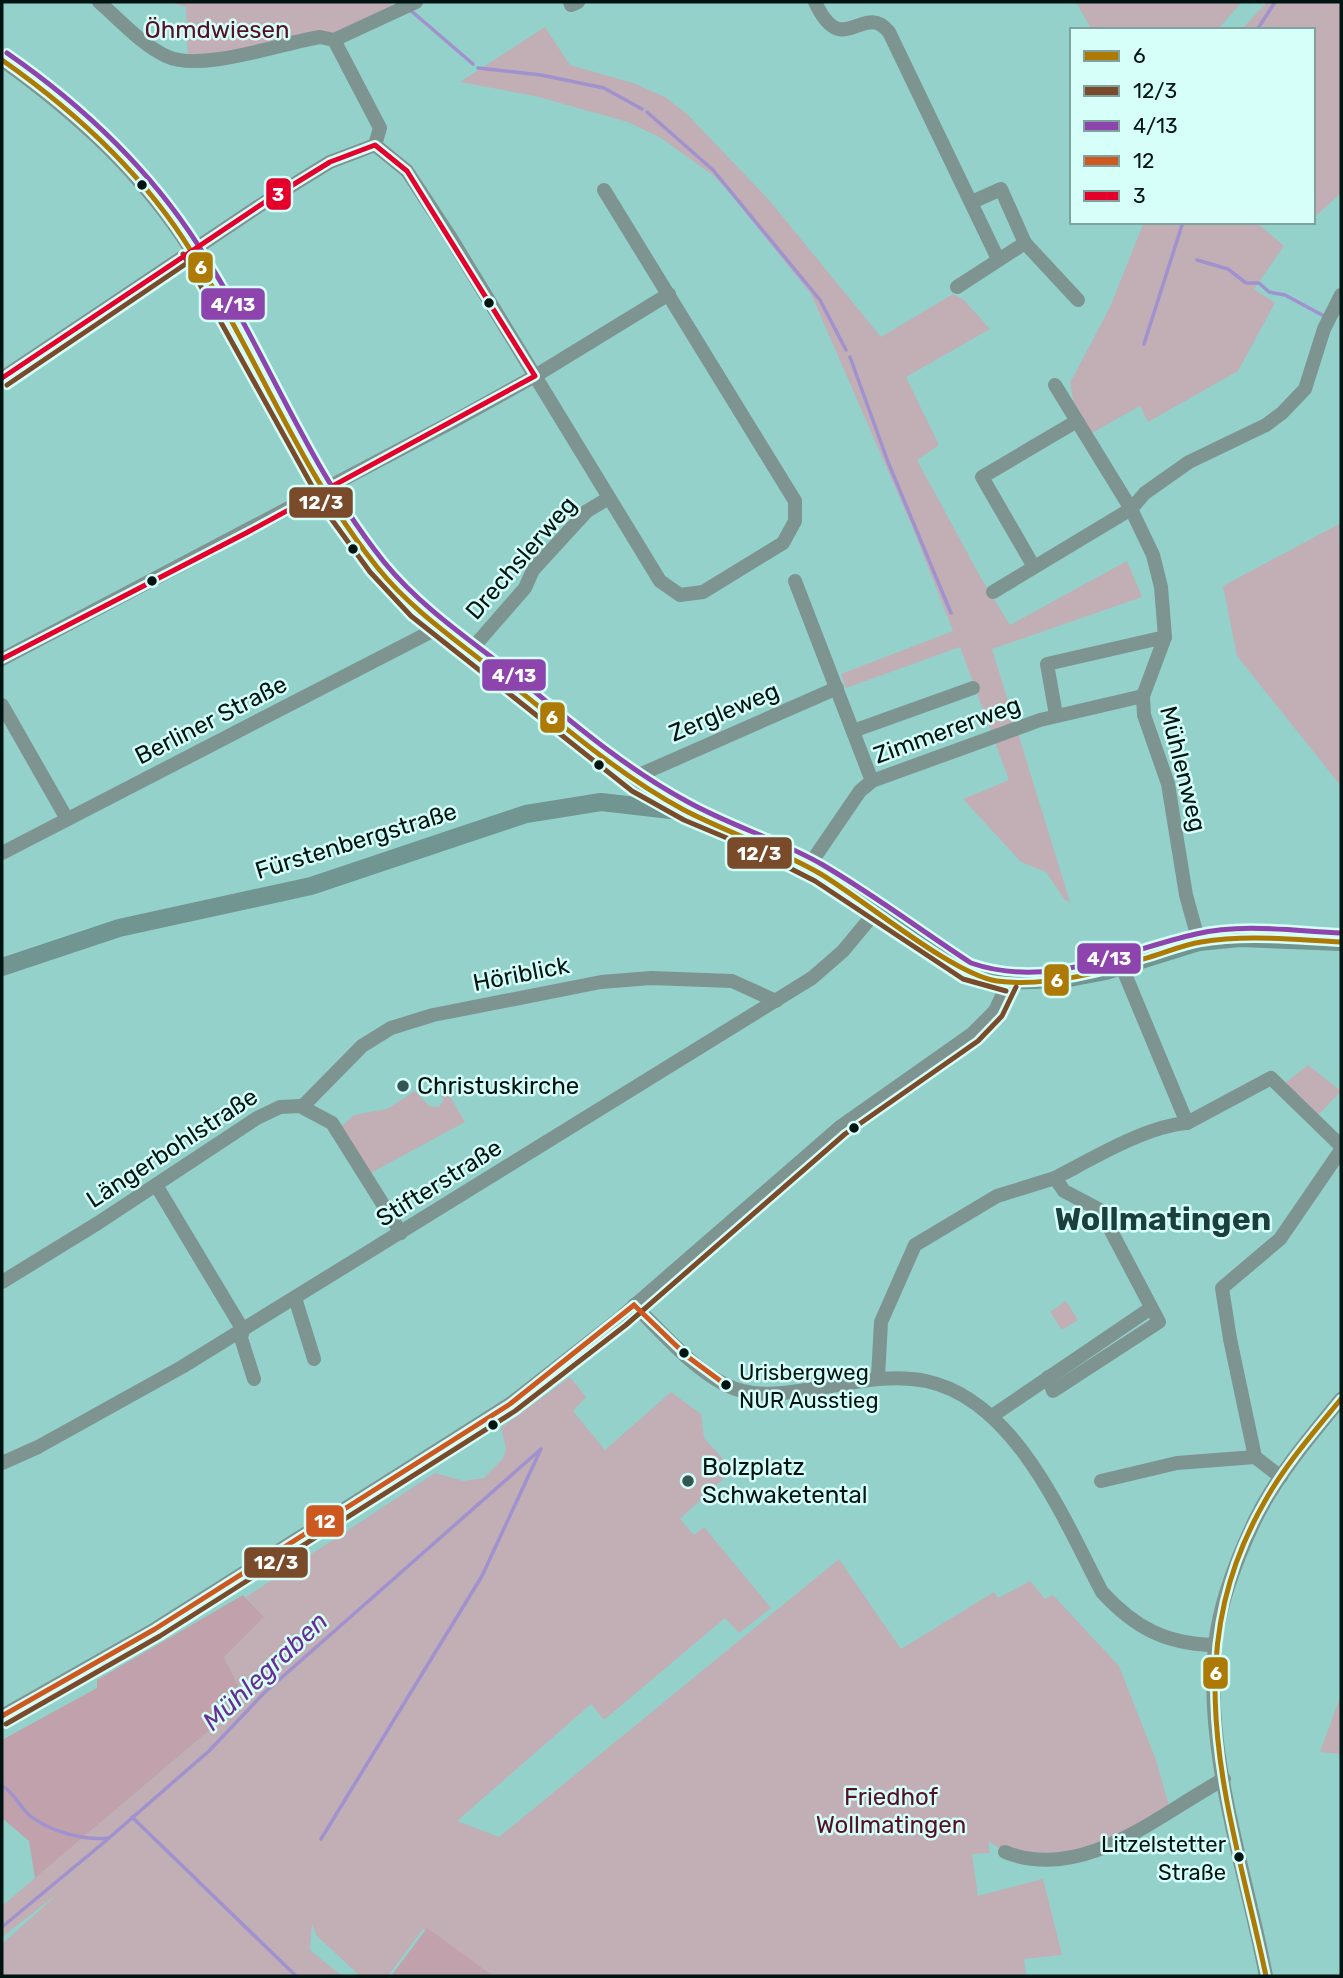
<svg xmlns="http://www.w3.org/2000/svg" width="1343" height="1978" viewBox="0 0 1343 1978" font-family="Rubik,sans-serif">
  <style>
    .green { fill: #c2aeb5 }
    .forest { fill: #c1a1ab }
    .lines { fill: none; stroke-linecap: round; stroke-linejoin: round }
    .stream { stroke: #a092ce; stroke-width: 3.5 }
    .minor { stroke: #7e9491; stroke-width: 14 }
    .major { stroke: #719591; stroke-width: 18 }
    .bus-1-casing { stroke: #d6fffa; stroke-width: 10 }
    .bus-2-casing { stroke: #d6fffa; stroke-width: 10 }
    .bus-3-casing { stroke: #d6fffa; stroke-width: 10 }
    .bus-4-casing { stroke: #d6fffa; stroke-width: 10 }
    .bus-5-casing { stroke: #d6fffa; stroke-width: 10 }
    .bus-1 { stroke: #ad7a05; stroke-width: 5 }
    .bus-2 { stroke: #7a4b2a; stroke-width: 5 }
    .bus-3 { stroke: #8e44ad; stroke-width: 5 }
    .bus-4 { stroke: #ce5920; stroke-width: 5 }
    .bus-5 { stroke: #e4002b; stroke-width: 5 }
    .bus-dot { fill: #001412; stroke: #d6fffa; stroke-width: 2.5 }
    .poi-dot { fill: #345653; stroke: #d6fffa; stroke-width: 2.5 }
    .labels { text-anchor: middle; stroke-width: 5; stroke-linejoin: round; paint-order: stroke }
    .bus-label { font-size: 22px; fill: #001412; stroke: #d6fffa; text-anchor: start }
    .park-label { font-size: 24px; fill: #541025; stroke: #d6fffa }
    .street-label { font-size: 24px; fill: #001412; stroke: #d6fffa }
    .poi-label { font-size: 24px; fill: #001412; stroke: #d6fffa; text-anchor: start }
    .water-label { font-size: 26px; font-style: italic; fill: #682c95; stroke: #d6fffa }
    .district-label { font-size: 32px; font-weight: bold; fill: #1b3f3c; stroke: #d6fffa }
    .line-badge { stroke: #d6fffa; stroke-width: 2.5 }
    .badge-label { font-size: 19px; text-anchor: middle; font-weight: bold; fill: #fff }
  </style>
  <rect width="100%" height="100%" fill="#94d1cb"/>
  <g class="green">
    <polygon points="170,2 390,2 394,12 334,40 188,62 186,7"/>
    <polygon points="1076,2 1242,2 1217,30 1092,30"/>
    <polygon points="1267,2 1341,2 1341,193 1317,215 1313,210 1313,30 1241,30"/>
    <polygon points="545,27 570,65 633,83 665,97 687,114 769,200 881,337 953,294 964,300 990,329 906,377 939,445 917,460 981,578 1010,625 1127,561 1142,597 992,649 1070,902 1065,900 1046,872 1021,862 963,799 1009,780 960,647 846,688 841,674 953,631 912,526 811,294 728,191 714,176 661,138 628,122 535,96 460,82"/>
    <polygon points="1144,222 1256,222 1284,246 1254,289 1275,303 1238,371 1148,422 1140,406 1090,434 1076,413 1070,383 1110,307"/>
    <polygon points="1341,523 1341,786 1237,656 1223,586"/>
    <polygon points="1308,1065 1341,1091 1318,1115 1284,1084"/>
    <polygon points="415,1091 429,1106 439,1107 444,1100 441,1096 448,1093 465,1122 367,1175 339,1129 354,1115 387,1109"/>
    <polygon points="1066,1301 1078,1320 1062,1330 1050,1312"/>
    <polygon points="570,1377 586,1397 573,1411 605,1450 671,1392 701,1414 704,1438 733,1470 680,1519 694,1535 704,1527 771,1608 739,1633 725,1618 604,1720 591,1704 457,1821 499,1837 839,1559 901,1649 994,1592 998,1598 1030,1581 1045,1599 1053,1595 1119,1666 1156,1760 1169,1806 1086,1853 1005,1852 988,1841 990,1853 972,1854 978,1896 1043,1879 1062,1955 1024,1959 1026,1976 493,1976 423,1929 388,1976 360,1976 317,1936 312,1924 310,1950 342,1976 2,1976 2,1944 60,1892 2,1937 2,1906 245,1700 224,1657 264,1617 246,1597 435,1473 463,1481 484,1478 503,1459 506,1448 501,1428"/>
    <polygon points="1341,1694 1341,1754 1320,1752 1341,1695"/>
  </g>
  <g class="forest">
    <polygon points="243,1595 264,1617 224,1657 245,1700 35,1878 29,1841 2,1818 2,1740 97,1688 97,1680"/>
    <polygon points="427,1928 493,1976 391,1976"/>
  </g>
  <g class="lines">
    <g class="stream">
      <polyline points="409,9 473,64"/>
      <polyline points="1257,30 1275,2"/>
      <polyline points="478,68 541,75 604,88 642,109"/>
      <polyline points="647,112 713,170 820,300 846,350"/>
      <polyline points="1197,260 1228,269 1246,283 1259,283 1269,292 1285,295 1324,316"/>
      <polyline points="1144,344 1183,222"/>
      <polyline points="850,357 888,462 951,613"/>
      <path d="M2,1786C14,1792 19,1806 29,1815C49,1831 83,1841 109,1838L209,1751L263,1694L541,1449"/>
      <polyline points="132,1817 296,1976"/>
      <polyline points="321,1839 482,1576 540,1451"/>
      <polyline points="2,1927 108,1839"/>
    </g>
    <g class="minor">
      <path d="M99,2C120,20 141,44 166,56C200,73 282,43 320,37L334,40L380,128L375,145"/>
      <polyline points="570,2 571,5 578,2"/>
      <path d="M815,2C843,62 863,0 889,32L998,259"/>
      <polyline points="334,40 416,2"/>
      <path d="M2,60C76,113 141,172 191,250C207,275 220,303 234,329C273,401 311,476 359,544C393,592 440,627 485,664C547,716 609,772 681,808"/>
      <polyline points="972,202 1001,189 1025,243"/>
      <polyline points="957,287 1025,243 1078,300"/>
      <polyline points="2,378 265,202 330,162 375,145 407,171 449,235 660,581 680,595 703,592 783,543 795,521 795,501 604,190"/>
      <polyline points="1055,385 1131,509 1153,555 1161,587 1165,637 1143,696 1144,715 1168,784 1186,895 1199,942"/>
      <polyline points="1034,567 982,477 1077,421"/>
      <polyline points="795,581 872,781"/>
      <polyline points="993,592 1131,509 1145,493 1189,462 1266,425 1282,413 1305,389 1324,329 1341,295"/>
      <polyline points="470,651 525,588 533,570 587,511 609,498"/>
      <polyline points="2,659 454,421 535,376 669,294"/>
      <polyline points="2,705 67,819"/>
      <polyline points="1056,715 1047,664 1165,637"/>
      <polyline points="853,731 973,688"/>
      <polyline points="630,779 837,688"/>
      <polyline points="2,853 440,627"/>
      <polyline points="808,867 860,791 872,781 1040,720 1143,696"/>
      <polyline points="1122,967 1187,1123"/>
      <polyline points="303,1106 362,1046 391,1028 433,1015 601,982 651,978 732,981 776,1001"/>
      <path d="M1055,1178C1092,1159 1146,1126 1187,1123L1271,1078L1341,1146"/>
      <polyline points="156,1185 243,1330 241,1338 254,1379"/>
      <polyline points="2,1282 98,1223 257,1118 280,1107 300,1106 332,1123 401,1233"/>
      <polyline points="295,1298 314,1359"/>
      <path d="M634,1305C662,1332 691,1367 726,1385C759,1402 802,1390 837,1385C867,1380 896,1375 926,1381C1016,1400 1064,1520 1102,1592C1135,1628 1166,1644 1215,1645"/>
      <polyline points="878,1377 881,1322 915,1245 997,1196 1055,1178 1064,1191 1100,1210 1159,1322 1053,1391 1048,1377"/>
      <polyline points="992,1416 1151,1308"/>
      <polyline points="1255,1457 1230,1339 1222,1288 1280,1239 1341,1150"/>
      <polyline points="1255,1457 1281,1477"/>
      <polyline points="2,1463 38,1447 182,1367 812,978 843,951 877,910"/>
      <polyline points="1101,1481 1177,1463 1255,1457"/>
      <polyline points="2,1716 155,1629 510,1404 620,1318 840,1127 972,1034 995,1011 1008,983"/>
      <path d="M1005,1852C1084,1883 1159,1814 1224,1779"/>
      <path d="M1266,1976C1246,1871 1204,1754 1215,1646C1219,1604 1237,1558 1255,1520C1277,1475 1310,1437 1341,1399"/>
    </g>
    <polyline class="major" points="2,967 119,928 311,886 526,814 601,802 688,812 750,838 819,873 967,971 996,981 1064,979 1106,971 1199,942 1240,938 1341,942"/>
    <defs>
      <g id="bus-1">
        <path d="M2,60C76,112 143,173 191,251C256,354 300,471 377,567C411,610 459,642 501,676C560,723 617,774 684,810C728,833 776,848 819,873C862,898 953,975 997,981C1045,987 1098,974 1143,959C1162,954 1182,945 1201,942C1247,934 1295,940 1341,942"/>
        <path d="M1266,1976C1231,1810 1172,1662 1265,1501C1286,1464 1314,1432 1341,1399"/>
      </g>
      <g id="bus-2">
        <polyline points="183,254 327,513 370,572 411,616 632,791 684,820 746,846 815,881 963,979 1006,991"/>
        <polyline points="7,385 196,257"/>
        <polyline points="6,1724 160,1636 515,1411 626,1325 845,1134 978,1041 1002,1016 1016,987"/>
      </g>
      <path id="bus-3" d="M7,53C82,105 148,167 198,245C264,347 307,466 384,562C418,604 464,636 507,669C565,716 621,766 688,802C731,826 780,840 823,865C874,895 922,931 971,963C1049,990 1121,951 1196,934C1242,923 1294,931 1341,933"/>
      <g id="bus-4">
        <polyline points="634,1305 688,1357 726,1385"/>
        <polyline points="2,1716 155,1629 510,1404 634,1305"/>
      </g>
      <polyline id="bus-5" points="2,378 265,202 330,162 375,145 407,171 535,376 248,532 2,659"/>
    </defs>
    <use href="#bus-1" class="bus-1-casing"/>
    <use href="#bus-2" class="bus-2-casing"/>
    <use href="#bus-3" class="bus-3-casing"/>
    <use href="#bus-4" class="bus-4-casing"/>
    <use href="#bus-5" class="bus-5-casing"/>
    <use href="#bus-1" class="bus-1"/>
    <use href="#bus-2" class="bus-2"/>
    <use href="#bus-3" class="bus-3"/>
    <use href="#bus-4" class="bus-4"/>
    <use href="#bus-5" class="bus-5"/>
  </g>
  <g class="bus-dot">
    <circle cx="142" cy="185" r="6"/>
    <circle cx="489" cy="303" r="6"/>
    <circle cx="353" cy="549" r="6"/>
    <circle cx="152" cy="581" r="6"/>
    <circle cx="599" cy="765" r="6"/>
    <circle cx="854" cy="1128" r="6"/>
    <circle cx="684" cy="1353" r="6"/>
    <circle cx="726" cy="1385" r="6"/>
    <circle cx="493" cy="1425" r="6"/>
    <circle cx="1239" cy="1857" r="6"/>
  </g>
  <g class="poi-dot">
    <circle cx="403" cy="1086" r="7"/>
    <circle cx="688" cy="1481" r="7"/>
  </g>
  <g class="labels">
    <g class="bus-label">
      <text x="739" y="1380">Urisbergweg<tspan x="739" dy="28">NUR Ausstieg</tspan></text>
      <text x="1226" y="1852" text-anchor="end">Litzelstetter<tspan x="1226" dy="28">Straße</tspan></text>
    </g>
    <g class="park-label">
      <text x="217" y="38">Öhmdwiesen</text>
      <text x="891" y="1805">Friedhof<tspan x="891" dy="28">Wollmatingen</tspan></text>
    </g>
    <g class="street-label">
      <text transform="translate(521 558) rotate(-49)" y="8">Drechslerweg</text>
      <text transform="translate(724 712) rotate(-23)" y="8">Zergleweg</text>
      <text transform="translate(211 720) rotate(-27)" y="8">Berliner Straße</text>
      <text transform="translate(947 730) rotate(-20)" y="8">Zimmererweg</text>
      <text transform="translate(1183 769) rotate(76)" y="8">Mühlenweg</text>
      <text transform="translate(356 841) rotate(-17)" y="8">Fürstenbergstraße</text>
      <text transform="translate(521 974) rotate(-11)" y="8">Höriblick</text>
      <text transform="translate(172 1148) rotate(-33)" y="8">Längerbohlstraße</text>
      <text transform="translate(439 1183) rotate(-32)" y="8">Stifterstraße</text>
    </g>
    <g class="poi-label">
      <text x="417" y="1094">Christuskirche</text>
      <text x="702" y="1475">Bolzplatz<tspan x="702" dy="28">Schwaketental</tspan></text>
    </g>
    <g class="water-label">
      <text transform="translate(265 1671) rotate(-43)" y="9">Mühlegraben</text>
    </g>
    <g class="district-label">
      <text x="1163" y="1230">Wollmatingen</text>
    </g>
  </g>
  <g class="line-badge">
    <rect x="265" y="177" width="27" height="34" rx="7" fill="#e4002b"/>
    <rect x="187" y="251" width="27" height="33" rx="7" fill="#ad7a05"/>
    <rect x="200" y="287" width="66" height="34" rx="7" fill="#8e44ad"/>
    <rect x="288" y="486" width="66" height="33" rx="7" fill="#7a4b2a"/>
    <rect x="481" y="658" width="66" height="34" rx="7" fill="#8e44ad"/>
    <rect x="539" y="701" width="27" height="33" rx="7" fill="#ad7a05"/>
    <rect x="726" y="836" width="67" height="34" rx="7" fill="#7a4b2a"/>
    <rect x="1076" y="942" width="66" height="33" rx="7" fill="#8e44ad"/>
    <rect x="1043" y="963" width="27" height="34" rx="7" fill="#ad7a05"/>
    <rect x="305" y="1504" width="40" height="34" rx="7" fill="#ce5920"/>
    <rect x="243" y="1546" width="66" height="33" rx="7" fill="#7a4b2a"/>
    <rect x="1202" y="1656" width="27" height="34" rx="7" fill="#ad7a05"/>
  </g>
  <g class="badge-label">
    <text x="278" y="201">3</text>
    <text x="201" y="274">6</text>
    <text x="233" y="311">4/13</text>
    <text x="321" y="509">12/3</text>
    <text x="514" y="682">4/13</text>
    <text x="552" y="724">6</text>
    <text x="759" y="860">12/3</text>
    <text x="1109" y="965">4/13</text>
    <text x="1057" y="987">6</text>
    <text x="325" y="1528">12</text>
    <text x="276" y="1569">12/3</text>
    <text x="1216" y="1680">6</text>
  </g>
  <rect width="1343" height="1978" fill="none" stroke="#001412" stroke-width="7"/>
  <rect x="1070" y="28" width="245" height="196" fill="#d6fffa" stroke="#80a19d" stroke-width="2"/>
  <rect x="1084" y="51" width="35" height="10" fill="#ad7a05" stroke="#80a19d" stroke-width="2"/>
  <text x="1133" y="63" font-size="21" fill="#001412">6</text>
  <rect x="1084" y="86" width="35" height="10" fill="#7a4b2a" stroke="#80a19d" stroke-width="2"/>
  <text x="1133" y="98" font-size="21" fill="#001412">12/3</text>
  <rect x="1084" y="121" width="35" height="10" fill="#8e44ad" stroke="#80a19d" stroke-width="2"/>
  <text x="1133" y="133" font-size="21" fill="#001412">4/13</text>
  <rect x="1084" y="156" width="35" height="10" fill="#ce5920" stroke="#80a19d" stroke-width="2"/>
  <text x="1133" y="168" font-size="21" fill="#001412">12</text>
  <rect x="1084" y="191" width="35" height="10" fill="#e4002b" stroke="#80a19d" stroke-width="2"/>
  <text x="1133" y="203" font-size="21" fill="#001412">3</text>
</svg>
